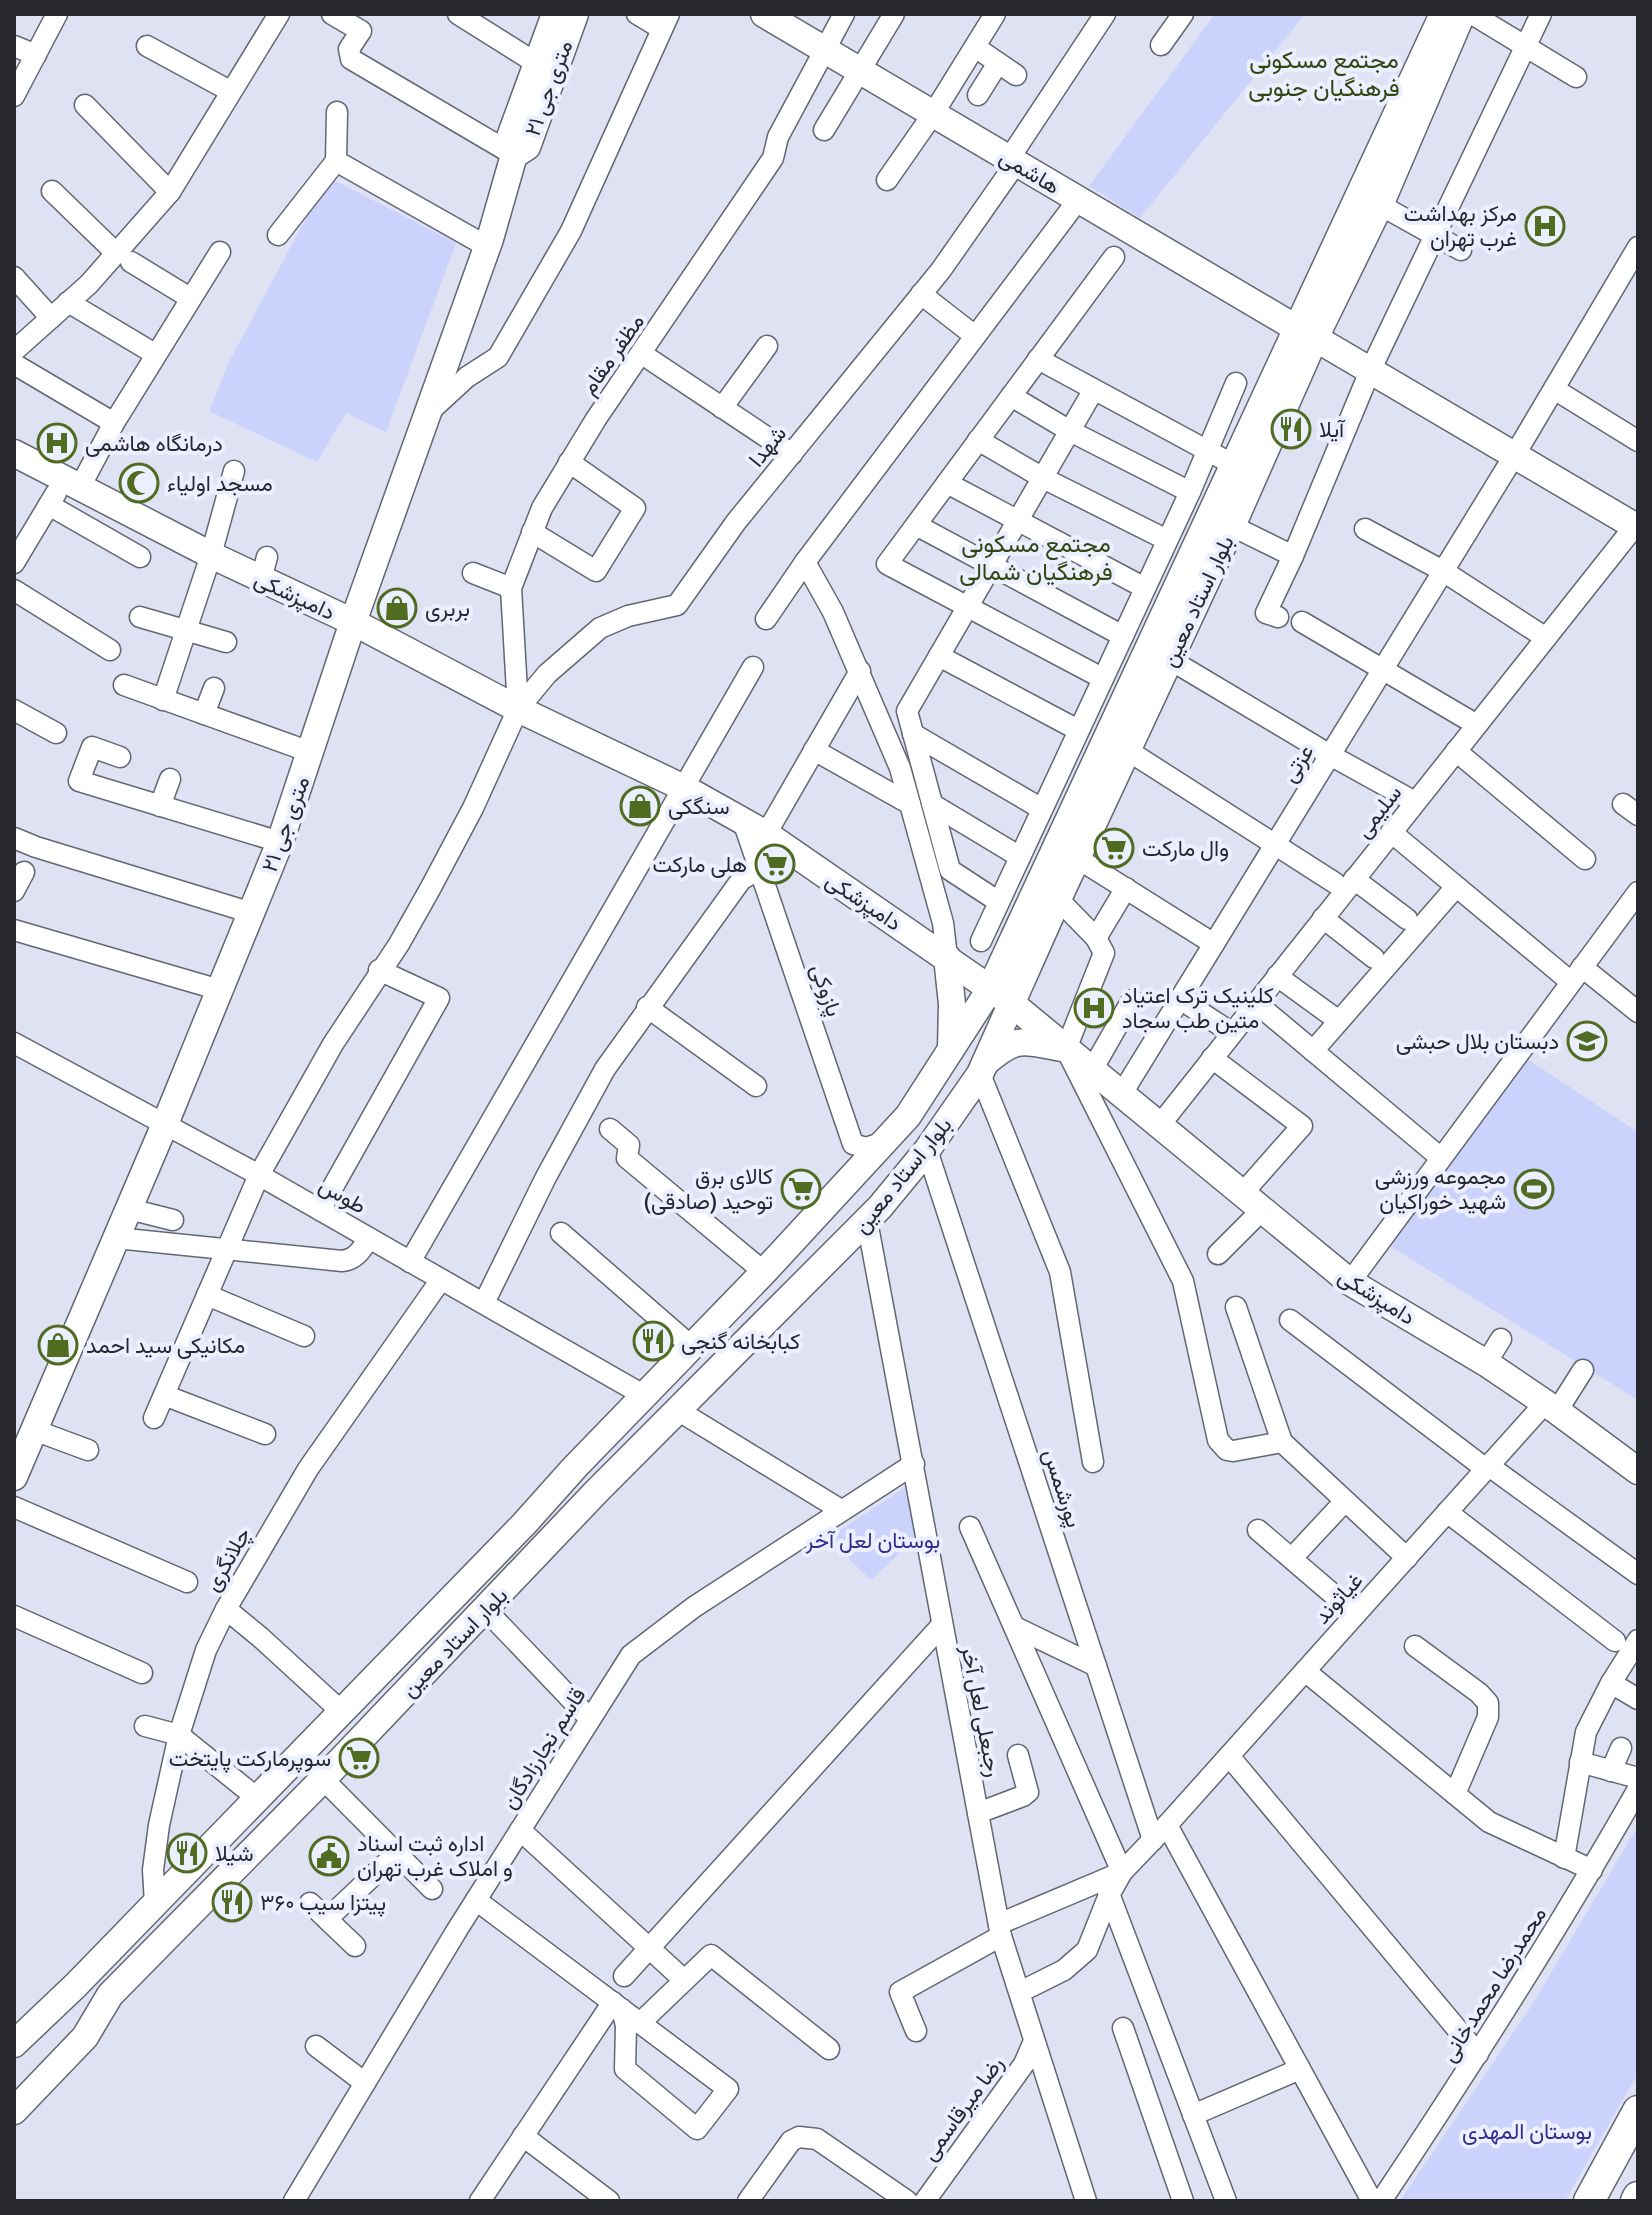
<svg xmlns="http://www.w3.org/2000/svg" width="1652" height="2215" viewBox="0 0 1652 2215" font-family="Signika,Vazirmatn,sans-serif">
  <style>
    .green { fill: #cbd2fc }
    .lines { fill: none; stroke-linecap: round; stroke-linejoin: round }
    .minor-casing { stroke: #636673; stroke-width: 23 }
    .major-casing { stroke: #636673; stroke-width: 29 }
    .highway-casing { stroke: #636673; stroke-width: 33 }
    .minor { stroke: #fff; stroke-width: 20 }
    .major { stroke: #fff; stroke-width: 26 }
    .highway { stroke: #fff; stroke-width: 30 }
    .labels { text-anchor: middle; stroke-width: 8; stroke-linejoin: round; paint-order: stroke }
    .street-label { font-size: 22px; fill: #27282e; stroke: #ecefff }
    .poi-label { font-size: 22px; fill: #27282e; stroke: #ecefff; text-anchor: start }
    .park-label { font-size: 22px; fill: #312d8d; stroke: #ecefff }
    .neighbourhood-label { font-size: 24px; fill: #324611; stroke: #ecefff }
  </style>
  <rect width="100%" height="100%" fill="#dfe2f2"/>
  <g class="green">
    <polygon points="1215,14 1305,14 1140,218 1089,186"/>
    <polygon points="328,177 456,243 386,432 346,413 317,462 209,411 230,360"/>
    <polygon points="1524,1057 1638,1132 1638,1400 1390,1246"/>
    <polygon points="909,1485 917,1537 871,1580 828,1538"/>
    <polygon points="1638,1826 1638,2073 1565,2201 1400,2201 1532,2005"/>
  </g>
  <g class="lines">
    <defs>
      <g id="minor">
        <polyline points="332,14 361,31 349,49 351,59 514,155"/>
        <polyline points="458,14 536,63 551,69"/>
        <polyline points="637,14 662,29"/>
        <polyline points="1472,14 1576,77"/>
        <polyline points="1161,45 1183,14"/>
        <polyline points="14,46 36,55"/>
        <polyline points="147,46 230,91"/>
        <polyline points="975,47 1016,75"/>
        <polyline points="978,95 998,63"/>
        <polyline points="14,96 57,14"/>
        <polyline points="85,105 170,192"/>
        <polyline points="824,130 894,14"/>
        <polyline points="1009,159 1105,14"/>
        <polyline points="336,161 488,247"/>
        <polyline points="887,180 933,114 995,14"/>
        <polyline points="52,191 117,254"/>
        <polyline points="1380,205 1461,250"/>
        <polyline points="278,235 336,161 337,112"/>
        <polyline points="131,262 190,298"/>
        <polyline points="14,277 51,318"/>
        <polyline points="921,294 975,336"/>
        <polyline points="68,302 155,354"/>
        <polyline points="14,351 89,284 170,192 279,14"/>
        <polyline points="642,354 792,454"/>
        <polyline points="1038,359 1234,465"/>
        <polyline points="14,364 114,423"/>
        <polyline points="1554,389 1638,441"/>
        <polyline points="1011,396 1070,431 1190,492"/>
        <polyline points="722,408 767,346"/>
        <polyline points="429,412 467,377 498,357 571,231 669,14"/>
        <polyline points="978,440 1043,478 1167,540"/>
        <polyline points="947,483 1145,588"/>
        <polyline points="80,487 114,423 220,252"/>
        <polyline points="49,505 140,557"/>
        <polyline points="916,525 1123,636"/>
        <polyline points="1232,526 1293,556 1370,371 1541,14"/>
        <polyline points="1365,529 1443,571 1546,638"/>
        <polyline points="532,532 596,571 635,508 569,462"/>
        <polyline points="805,562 833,612 900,768 943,923 947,957"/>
        <polyline points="14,563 56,493"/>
        <polyline points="473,573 511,588"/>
        <polyline points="261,579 267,557"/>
        <polyline points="14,590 110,650"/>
        <polyline points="140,617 226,642"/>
        <polyline points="1278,617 1266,613 1293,556"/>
        <polyline points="766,619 805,562 1078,200"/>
        <polyline points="1302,622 1477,725"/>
        <polyline points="939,656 1078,730"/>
        <polyline points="1169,659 1330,755 1415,802"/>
        <polyline points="1102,678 887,564 1114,257"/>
        <polyline points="124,685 310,752"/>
        <polyline points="163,700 211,555 234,471"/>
        <polyline points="518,709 511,588 542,508 596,419 773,158 778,137 844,14"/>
        <polyline points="14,710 56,733"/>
        <polyline points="204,714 214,688"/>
        <polyline points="913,734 1042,809"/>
        <polyline points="814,750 910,804"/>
        <polyline points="1127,750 1335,883"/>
        <polyline points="1456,751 1585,859"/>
        <polyline points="120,757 92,747 79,781 280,842"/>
        <polyline points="932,804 1020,857"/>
        <polyline points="1623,804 1638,815"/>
        <polyline points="160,806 170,779"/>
        <polyline points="743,821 853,1144 866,1148 884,1142"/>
        <polyline points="1391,832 1571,982"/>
        <polyline points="766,834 860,671"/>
        <polyline points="14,838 36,847 252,913"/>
        <polyline points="1077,858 1214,944"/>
        <polyline points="1354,879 1407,919"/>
        <polyline points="14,891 24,872"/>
        <polyline points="1058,899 1096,938 1104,953 1066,1049 1183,1281 1218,1440 1227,1450 1233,1451 1282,1442"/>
        <polyline points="999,902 950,870 907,711 1093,391"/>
        <polyline points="1323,918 1374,958"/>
        <polyline points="14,930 220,990"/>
        <polyline points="1096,938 1126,888"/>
        <polyline points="981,941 1190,492 1236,383"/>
        <polyline points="1582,967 1638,1012"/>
        <polyline points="1277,976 1339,1021"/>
        <polyline points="1180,999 1232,1033"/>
        <polyline points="1256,1003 1441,1158"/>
        <polyline points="647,1007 756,1086"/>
        <polyline points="14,1043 259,1175 645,1396"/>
        <polyline points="1313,1051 1455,888"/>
        <polyline points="1212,1058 1302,1126 1241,1195"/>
        <polyline points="1092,1070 1132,1000"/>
        <polyline points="980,1074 1060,1272 1093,1462"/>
        <polyline points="1121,1095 1514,456 1638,247"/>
        <polyline points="1159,1126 1638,522"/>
        <polyline points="610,1129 629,1145 627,1158 764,1272"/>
        <polyline points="927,1150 1153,1840"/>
        <polyline points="129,1209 173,1220"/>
        <polyline points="320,1210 439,998 379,970"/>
        <polyline points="867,1221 1001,1936 1086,2201"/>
        <polyline points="561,1233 692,1347"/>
        <path d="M116,1238L342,1261C356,1260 362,1249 369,1238"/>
        <polyline points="1218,1254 1261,1211"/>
        <polyline points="410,1262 753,667"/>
        <polyline points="1350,1282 1638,892"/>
        <polyline points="207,1295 304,1336"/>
        <polyline points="484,1303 546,1177 605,1069 741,880 754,872 762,875"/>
        <polyline points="1236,1307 1282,1442 1407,1558"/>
        <polyline points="1290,1320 1486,1469"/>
        <polyline points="1486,1363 1501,1339"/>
        <polyline points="164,1395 265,1434"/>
        <polyline points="679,1411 841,1510"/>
        <polyline points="1557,1411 1583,1370"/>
        <polyline points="154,1418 259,1175 333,1044 399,944 430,889 473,808 518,709 547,674 600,628 628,616 677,605 736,522 941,270 1016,163"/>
        <polyline points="34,1430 88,1450"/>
        <polyline points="1489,1466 1638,1574"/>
        <polyline points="14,1507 187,1582"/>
        <polyline points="1447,1512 1615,1641"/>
        <polyline points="970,1527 1122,1872 999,1924"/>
        <polyline points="1258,1530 1356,1614"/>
        <polyline points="1292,1558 1345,1501"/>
        <polyline points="226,1609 260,1637 342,1712"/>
        <polyline points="485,1609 590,1719"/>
        <polyline points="14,1616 142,1673"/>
        <polyline points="1017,1628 1096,1666"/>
        <polyline points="1415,1646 1479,1693 1488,1703 1488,1717 1455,1794"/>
        <polyline points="1305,1671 1489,1822 1592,1870"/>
        <polyline points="1611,1683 1638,1699"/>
        <polyline points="145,1726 179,1735 257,1798"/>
        <polyline points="1229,1756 1478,2054"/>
        <polyline points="1580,1762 1638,1778"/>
        <polyline points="1611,1771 1621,1748"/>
        <polyline points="323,1779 432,1889"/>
        <polyline points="978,1813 1023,1796 1028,1792 1018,1755"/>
        <polyline points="1167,1825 1372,2201"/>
        <polyline points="520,1830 684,1980"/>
        <polyline points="1564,1858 1586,1732 1611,1683 1638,1640"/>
        <polyline points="1108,1891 1226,2201"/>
        <polyline points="476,1900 728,2089 697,2129 625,2069 626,2026 622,2009"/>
        <polyline points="155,1903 153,1870 159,1825 179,1735 206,1650 226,1609 308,1469 440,1281"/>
        <polyline points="310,1903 355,1946"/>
        <polyline points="327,1919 397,1853"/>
        <polyline points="624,1976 941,1626"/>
        <polyline points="1020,1992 1064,1970 1087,1950 1109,1895 1122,1872 1167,1825 1545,1403"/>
        <polyline points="640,2023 711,1955 829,2049"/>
        <polyline points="1123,2028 1183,2201"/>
        <polyline points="916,2031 900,1992 1001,1936"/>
        <polyline points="316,2046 365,2083"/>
        <polyline points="1193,2115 1300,2069"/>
        <polyline points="523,2136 609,2201"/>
        <polyline points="294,2201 457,1930 631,1655 694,1607 914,1464"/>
        <polyline points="480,2201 613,2002"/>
        <polyline points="748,2201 791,2141 799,2137 817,2139 907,2201"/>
        <polyline points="925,2201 1024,2064 1034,2041"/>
        <path d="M1381,2201C1471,2066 1558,1930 1638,1789"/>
      </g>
      <g id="major">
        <polyline points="764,14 1296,328"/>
        <polyline points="514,155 527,147 575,14"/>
        <polyline points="1315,338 1638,528"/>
        <polyline points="14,453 211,555 353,622 518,709 684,788 766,834 1011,1003 1350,1282 1486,1363 1557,1411 1638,1471"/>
        <polyline points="947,957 952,1004 951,1049"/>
        <path d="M985,1063C1017,1035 1023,1041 1062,1048"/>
        <polyline points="14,1477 165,1124 280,842 353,622 490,239 514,155 510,137 555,14"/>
        <polyline points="14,2044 76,1985 524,1524 575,1467 764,1272 908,1116 990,989 1443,14"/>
        <polyline points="14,2111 85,2037 110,1995 323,1779 596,1492 880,1207 927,1150 980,1074 1058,899 1232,526 1315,338 1380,205 1462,14"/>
      </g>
      <g id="highway">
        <polyline points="1589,2201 1638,2111"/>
        <polyline points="1636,2201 1638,2197"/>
      </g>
    </defs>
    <use href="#minor" class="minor-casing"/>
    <use href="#major" class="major-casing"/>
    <use href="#highway" class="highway-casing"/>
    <use href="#minor" class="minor"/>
    <use href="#major" class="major"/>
    <use href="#highway" class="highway"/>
  </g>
  <defs>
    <symbol id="hospital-ring" viewBox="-11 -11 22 22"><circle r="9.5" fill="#ecefff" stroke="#4f6c20" stroke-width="1.5"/><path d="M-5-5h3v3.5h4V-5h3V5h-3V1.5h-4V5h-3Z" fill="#4f6c20"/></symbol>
    <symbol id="restaurant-ring" viewBox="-11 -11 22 22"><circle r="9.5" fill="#ecefff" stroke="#4f6c20" stroke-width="1.5"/><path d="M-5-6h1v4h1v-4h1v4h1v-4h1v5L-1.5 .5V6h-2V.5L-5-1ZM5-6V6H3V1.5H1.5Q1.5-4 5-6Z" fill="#4f6c20"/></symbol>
    <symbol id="mosque-ring" viewBox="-11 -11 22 22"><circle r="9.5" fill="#ecefff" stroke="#4f6c20" stroke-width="1.5"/><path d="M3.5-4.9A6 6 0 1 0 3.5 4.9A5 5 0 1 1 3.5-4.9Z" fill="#4f6c20"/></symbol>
    <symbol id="shop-ring" viewBox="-11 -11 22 22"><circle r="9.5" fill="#ecefff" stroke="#4f6c20" stroke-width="1.5"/><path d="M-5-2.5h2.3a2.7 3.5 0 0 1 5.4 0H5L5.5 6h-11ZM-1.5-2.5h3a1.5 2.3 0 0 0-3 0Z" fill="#4f6c20"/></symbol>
    <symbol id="supermarket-ring" viewBox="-11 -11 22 22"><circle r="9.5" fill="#ecefff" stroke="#4f6c20" stroke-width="1.5"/><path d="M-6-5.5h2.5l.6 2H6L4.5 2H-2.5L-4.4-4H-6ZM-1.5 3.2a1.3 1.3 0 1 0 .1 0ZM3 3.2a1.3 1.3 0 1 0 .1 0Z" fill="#4f6c20"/></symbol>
    <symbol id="school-ring" viewBox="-11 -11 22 22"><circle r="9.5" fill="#ecefff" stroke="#4f6c20" stroke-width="1.5"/><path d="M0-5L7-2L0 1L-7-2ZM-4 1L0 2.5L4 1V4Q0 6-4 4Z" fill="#4f6c20"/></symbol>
    <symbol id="stadium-ring" viewBox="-11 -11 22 22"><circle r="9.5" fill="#ecefff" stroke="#4f6c20" stroke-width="1.5"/><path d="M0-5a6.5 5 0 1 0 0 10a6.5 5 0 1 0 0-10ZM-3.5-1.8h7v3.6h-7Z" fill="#4f6c20"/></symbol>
    <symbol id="civic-ring" viewBox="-11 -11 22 22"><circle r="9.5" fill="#ecefff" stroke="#4f6c20" stroke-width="1.5"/><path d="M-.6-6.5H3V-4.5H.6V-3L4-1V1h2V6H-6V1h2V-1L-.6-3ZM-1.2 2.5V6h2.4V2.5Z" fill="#4f6c20"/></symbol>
  </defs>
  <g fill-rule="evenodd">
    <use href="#hospital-ring" x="1523" y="204" width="44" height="44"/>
    <use href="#restaurant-ring" x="1269" y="407" width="44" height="44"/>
    <use href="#hospital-ring" x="35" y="421" width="44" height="44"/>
    <use href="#mosque-ring" x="117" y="461" width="44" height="44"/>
    <use href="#shop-ring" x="375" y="586" width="44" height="44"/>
    <use href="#shop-ring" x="618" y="784" width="44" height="44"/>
    <use href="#supermarket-ring" x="1092" y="826" width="44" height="44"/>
    <use href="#supermarket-ring" x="753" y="842" width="44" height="44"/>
    <use href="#hospital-ring" x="1072" y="986" width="44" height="44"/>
    <use href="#school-ring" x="1565" y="1019" width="44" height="44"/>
    <use href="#supermarket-ring" x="779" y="1167" width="44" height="44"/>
    <use href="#stadium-ring" x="1512" y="1167" width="44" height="44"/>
    <use href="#restaurant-ring" x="631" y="1319" width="44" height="44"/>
    <use href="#shop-ring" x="36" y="1323" width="44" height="44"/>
    <use href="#supermarket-ring" x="337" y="1736" width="44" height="44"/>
    <use href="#restaurant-ring" x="165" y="1831" width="44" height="44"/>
    <use href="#civic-ring" x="307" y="1834" width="44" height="44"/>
    <use href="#restaurant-ring" x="210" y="1880" width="44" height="44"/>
  </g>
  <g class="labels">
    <g class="street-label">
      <text transform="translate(548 88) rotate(-70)" y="8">۲۱ متری جی</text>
      <text transform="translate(1030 171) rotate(31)" y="8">هاشمی</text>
      <text transform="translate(612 354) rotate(-55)" y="8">مظفر مقام</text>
      <text transform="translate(767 446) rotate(-51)" y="8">شهدا</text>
      <text transform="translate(295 595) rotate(25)" y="8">دامپزشکی</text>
      <text transform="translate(1197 601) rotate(-65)" y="8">بلوار استاد معین</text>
      <text transform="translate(1297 763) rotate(-58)" y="8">عزتی</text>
      <text transform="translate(1378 811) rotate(-52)" y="8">سلیمی</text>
      <text transform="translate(285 824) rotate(-70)" y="8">۲۱ متری جی</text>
      <text transform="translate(864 901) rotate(34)" y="8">دامپزشکی</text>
      <text transform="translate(827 990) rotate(71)" y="8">پازوکی</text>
      <text transform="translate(902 1175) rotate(-51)" y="8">بلوار استاد معین</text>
      <text transform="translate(343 1195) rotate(30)" y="8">طوس</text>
      <text transform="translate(1377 1296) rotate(32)" y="8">دامپزشکی</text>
      <text transform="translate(1063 1488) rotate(72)" y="8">پورشمس</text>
      <text transform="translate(227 1559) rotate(-60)" y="8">چلانگری</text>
      <text transform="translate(1338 1598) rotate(-48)" y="8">غیاثوند</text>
      <text transform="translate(454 1642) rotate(-46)" y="8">بلوار استاد معین</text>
      <text transform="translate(982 1711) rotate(79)" y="8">رجبعلی لعل آخر</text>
      <text transform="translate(543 1748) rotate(-58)" y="8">قاسم نجارزادگان</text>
      <text transform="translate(1493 1984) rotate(-58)" y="8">محمدرضا محمدخانی</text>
      <text transform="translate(962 2108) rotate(-54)" y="8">رضا میرقاسمی</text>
    </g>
    <g class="poi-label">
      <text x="1517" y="221" text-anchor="end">مرکز بهداشت<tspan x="1517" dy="25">غرب تهران</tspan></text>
      <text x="1319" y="437">آیلا</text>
      <text x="85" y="451">درمانگاه هاشمی</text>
      <text x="167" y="491">مسجد اولیاء</text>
      <text x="425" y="616">بربری</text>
      <text x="668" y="814">سنگکی</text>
      <text x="1142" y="856">وال مارکت</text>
      <text x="747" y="872" text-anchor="end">هلی مارکت</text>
      <text x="1122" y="1003">کلینیک ترک اعتیاد<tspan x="1122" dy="25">متین طب سجاد</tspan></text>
      <text x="1559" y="1049" text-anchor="end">دبستان بلال حبشی</text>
      <text x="773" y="1184" text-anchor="end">کالای برق<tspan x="773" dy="25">توحید (صادقی)</tspan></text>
      <text x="1506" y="1184" text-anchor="end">مجموعه ورزشی<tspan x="1506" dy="25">شهید خوراکیان</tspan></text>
      <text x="681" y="1349">کبابخانه گنجی</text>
      <text x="86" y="1353">مکانیکی سید احمد</text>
      <text x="331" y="1766" text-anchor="end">سوپرمارکت پایتخت</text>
      <text x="357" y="1851">اداره ثبت اسناد<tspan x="357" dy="25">و املاک غرب تهران</tspan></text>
      <text x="215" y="1861">شیلا</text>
      <text x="260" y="1910">پیتزا سیب ۳۶۰</text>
    </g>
    <g class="park-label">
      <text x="873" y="1548">بوستان لعل آخر</text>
      <text x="1527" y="2139">بوستان المهدی</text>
    </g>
    <g class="neighbourhood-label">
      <text x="1324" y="68">مجتمع مسکونی<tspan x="1324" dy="28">فرهنگیان جنوبی</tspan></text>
      <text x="1036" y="552">مجتمع مسکونی<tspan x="1036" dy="28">فرهنگیان شمالی</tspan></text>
    </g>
  </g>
  <rect width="1652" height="2215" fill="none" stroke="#27282e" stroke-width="32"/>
</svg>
